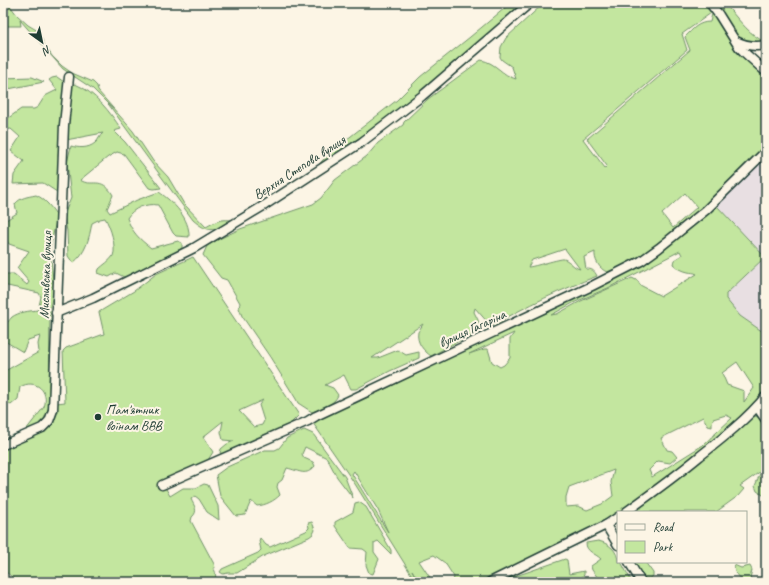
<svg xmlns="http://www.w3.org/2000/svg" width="769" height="585" viewBox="0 0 769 585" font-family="Caveat,sans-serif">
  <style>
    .built { fill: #e8dfe2 }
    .green { fill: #c3e69f; stroke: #71926a; fill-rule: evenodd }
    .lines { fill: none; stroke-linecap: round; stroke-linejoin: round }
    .minor-casing { stroke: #1f3d34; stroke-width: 11 }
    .minor { stroke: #fcf5e5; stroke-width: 8 }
    .poi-dot { fill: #1f3d34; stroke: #fcf5e5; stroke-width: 1.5 }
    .labels { text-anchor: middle; stroke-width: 4; stroke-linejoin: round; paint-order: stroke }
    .street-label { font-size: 14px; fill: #1f3d34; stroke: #fcf5e5 }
    .poi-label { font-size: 14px; fill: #1f3d34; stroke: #fcf5e5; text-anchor: start }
  </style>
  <rect width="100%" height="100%" fill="#fcf5e5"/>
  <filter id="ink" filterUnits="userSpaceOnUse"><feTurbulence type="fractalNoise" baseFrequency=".025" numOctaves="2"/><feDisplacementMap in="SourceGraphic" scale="8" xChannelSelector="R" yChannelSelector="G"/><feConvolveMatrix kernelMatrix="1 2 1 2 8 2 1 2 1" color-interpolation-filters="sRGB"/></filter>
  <g filter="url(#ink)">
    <polygon class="built" points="766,155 766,334 740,316 722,297 765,257 716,205"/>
    <g class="green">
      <path d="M3,3H8L17,15L28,25L38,31L45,46L52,56L62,66L72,73L93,82L97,86L98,91L133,131L153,161L168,177L184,204L206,227C217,221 219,219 231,220C215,231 209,234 193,220L109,105L93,89L63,69L20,20L21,26H3Z"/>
      <polygon points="511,3 524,3 458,61 378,125 316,167 332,151 397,100 420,77 470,37"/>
      <path d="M544,3H702L711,13L682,34L687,50L583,139L605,168L607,166L587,139L690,50L685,37C693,29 698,22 710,22L713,10L766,76V148L704,208L694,214L661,241L660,245L657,248L623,266L607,272C599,269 594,259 595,252L584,257L586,269C592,269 594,270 597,276C561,290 527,305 494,325H490L475,308L474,312L478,320L480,329C473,337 464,338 455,343C447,347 439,352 431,356C424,351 416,343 418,332C419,330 422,326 423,324L372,358H378L398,350L406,355L419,352V358L390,371L356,389H351L344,375L325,385L333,388L338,395C335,404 321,409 312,412L298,403L296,399L270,357L242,316L239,308L240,303L227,280L221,278L203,255L207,246L219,239L240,229L313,204L321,198L335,180L367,156L378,143L403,125L404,122L428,99L481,60C497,63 501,75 516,79L512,67L502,60L500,57L501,47L506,38ZM685,193L697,207L673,228L662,214ZM565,249L580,269C574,268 570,261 564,259C561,258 533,267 528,267L532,260Z"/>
      <path d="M712,3H724C736,16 746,31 761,40L766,35V42L740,41Z"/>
      <polygon points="32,77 44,82 3,90 3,78"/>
      <polygon points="57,77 64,82 67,86 60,194 43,183 13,184 14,175 24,161 11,151 20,137 11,129 3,130 3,120 7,119 21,109 34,109 38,107 45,96 57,90 49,80 52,78"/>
      <path d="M75,84C95,92 110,112 121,129L114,131L125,142L161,188L154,189L149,188L124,154L117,152L108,157L80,180C92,188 101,175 113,195L107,209L110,213L137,200L159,192C173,202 190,218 189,237L176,236L173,233L158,205C146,203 133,208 127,218C132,232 139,239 151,248L178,241L182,243V248L164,259L128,276L124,277L116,273L109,277L98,273L99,269C103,265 110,261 113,256C117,247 110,226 105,218L100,219L92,223C89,239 86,253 73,263L68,256L67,231L64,215L71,198L67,163L71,146C78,148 88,149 95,143C99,140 99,136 103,133L66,140L71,88L72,85Z"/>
      <path d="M36,195C45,199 52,208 57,216L50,249L54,290L50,307L49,405L46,418L41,425L22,435L44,407C50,391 35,378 20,387L18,399L11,405L3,401V372L39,352L38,344L40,336L28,340L23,352L3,340V328C6,325 9,320 12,317C19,312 29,311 38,310L41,297L39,293L3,285V274H14L27,285L29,282L17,268L29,251L9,244L4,236L6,228L3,227V222L17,213L15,204C21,197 27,197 36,195Z"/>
      <path d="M716,205L765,257L726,294V299L740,316L766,334V390C759,398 752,408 744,415C702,457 649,487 604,525L496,575L486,582H453L454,577L445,563L434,555L419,561L433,582H419L412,570L418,582H416L355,484L315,426L313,423L315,419L356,403L631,270ZM680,251L682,255L674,260L673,264C677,268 683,271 688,272C692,273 693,272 697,274L661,296L640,285L638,281L632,278L581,301L557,314L551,315L573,303L608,288ZM514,333L510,339V358L504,365L500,367L492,362L488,349H484L469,354ZM737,362L754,388L744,402V391L727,385L722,373ZM726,415L732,418L703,445L652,477L649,470L658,461L670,463L677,457L672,451L667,450L661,438L703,417L708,426L712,427V423L713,419ZM614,470L611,482L613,496L602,504L587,510L578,506L566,507V497L569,487ZM354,471L378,510L388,532L352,474Z"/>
      <path d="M193,257L299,415L290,424L224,454L220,453L221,449L227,444L234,441L223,440L221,432L223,421L203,437L213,452L208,460L165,487L170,496L183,488H196L204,484L208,485L218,506L219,520L207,512L199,499L195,496L191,499C194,506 199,511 192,517L191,521L214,564L215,568H213L215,571L216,579L212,582H18L6,572L3,576V448L48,428L52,423L57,403L65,402L63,351L66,348L104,334L99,312L134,291L156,274ZM263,400L259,405L264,421L262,425L254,427L239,411Z"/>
      <polygon points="756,416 763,420 766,424 766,497 757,491 755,486 761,471 740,486 744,489 738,496 716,512 633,512 682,476 751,418"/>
      <path d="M304,430L313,434L345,477L353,498L337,477L327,458L305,447L302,454L304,458L313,462L315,466C306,477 300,471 287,468L282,480L278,483L277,487L280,495C274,501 266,505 257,506L251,501L245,515L236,516L220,496L216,475L227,467L265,450H275L279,448L287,438Z"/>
      <polygon points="359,502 366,507 391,550 391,554 378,541 374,543 374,552 379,559 373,574 369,573 366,565 367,552 363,549 350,548 335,526 335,522 353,512 355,503"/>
      <polygon points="312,522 315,530 313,534 309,537 264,556 237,573 228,573 223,574 220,572 222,569 258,553 261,550 259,541 260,538 266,545 270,547 306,531 309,528 308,523"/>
      <path d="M598,541C609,543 618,551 618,562H621L632,582H601L592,570L591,566L601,559C595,553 586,552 586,543Z"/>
      <polygon points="565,559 567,560 569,574 584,571 584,575 577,582 503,582 513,577"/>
      <polygon points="632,562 645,562 653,573 653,576 649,579 651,582 643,582"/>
      <polygon points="734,565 741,568 750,566 752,570 750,578 751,582 744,582 735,572"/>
    </g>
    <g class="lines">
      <defs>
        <g id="minor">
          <polyline points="710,3 719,15 739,47 745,53 766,72"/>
          <path d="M736,41C746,46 756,47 766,45"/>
          <polyline points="766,55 766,67"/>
          <polyline points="56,313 93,298 194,248 265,205 362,142 422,96 530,3"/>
          <polyline points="757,407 766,420"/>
          <polyline points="3,445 42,428 49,421 53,410 64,125 69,77"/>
          <polyline points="162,485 308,421 316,416 592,286 641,261 659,248 706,210 766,151"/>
          <path d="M626,512C651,494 676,476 700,456C723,438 747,419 766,396"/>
          <polyline points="606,525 618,545"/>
          <polyline points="629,562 641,582"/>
          <polyline points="490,582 606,525 618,517"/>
        </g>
      </defs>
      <use href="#minor" class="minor-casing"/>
      <use href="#minor" class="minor"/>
    </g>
  </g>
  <circle class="poi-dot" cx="98" cy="417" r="4"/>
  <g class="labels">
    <g class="street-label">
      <text transform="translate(299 167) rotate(-33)" y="5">Верхня Степова вулиця</text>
      <text transform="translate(45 275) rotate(-88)" y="5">Мисливська вулиця</text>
      <text transform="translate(472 328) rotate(-25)" y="5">вулиця Гагаріна</text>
    </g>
    <g class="poi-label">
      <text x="106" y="414">Пам'ятник<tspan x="106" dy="16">воїнам ВВВ</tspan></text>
    </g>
  </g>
  <rect width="769" height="585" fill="none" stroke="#fcf5e5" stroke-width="16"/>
  <rect x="8" y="8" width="753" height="569" fill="none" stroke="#1f3d34" stroke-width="1.5" filter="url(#ink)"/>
  <rect x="617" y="511" width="130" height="52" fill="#fcf5e5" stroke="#a4ab9e"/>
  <rect x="625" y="524" width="20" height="6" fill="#fcf5e5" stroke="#a4ab9e"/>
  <text x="653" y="531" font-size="12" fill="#1f3d34">Road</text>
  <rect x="625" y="541" width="20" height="12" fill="#c3e69f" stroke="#a4ab9e"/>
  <text x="653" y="551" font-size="12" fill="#1f3d34">Park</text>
  <g transform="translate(42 42) rotate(147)" stroke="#fcf5e5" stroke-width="3" paint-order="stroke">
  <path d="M0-3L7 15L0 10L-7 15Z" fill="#1f3d34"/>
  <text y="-6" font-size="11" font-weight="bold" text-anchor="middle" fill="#1f3d34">N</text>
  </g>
</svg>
